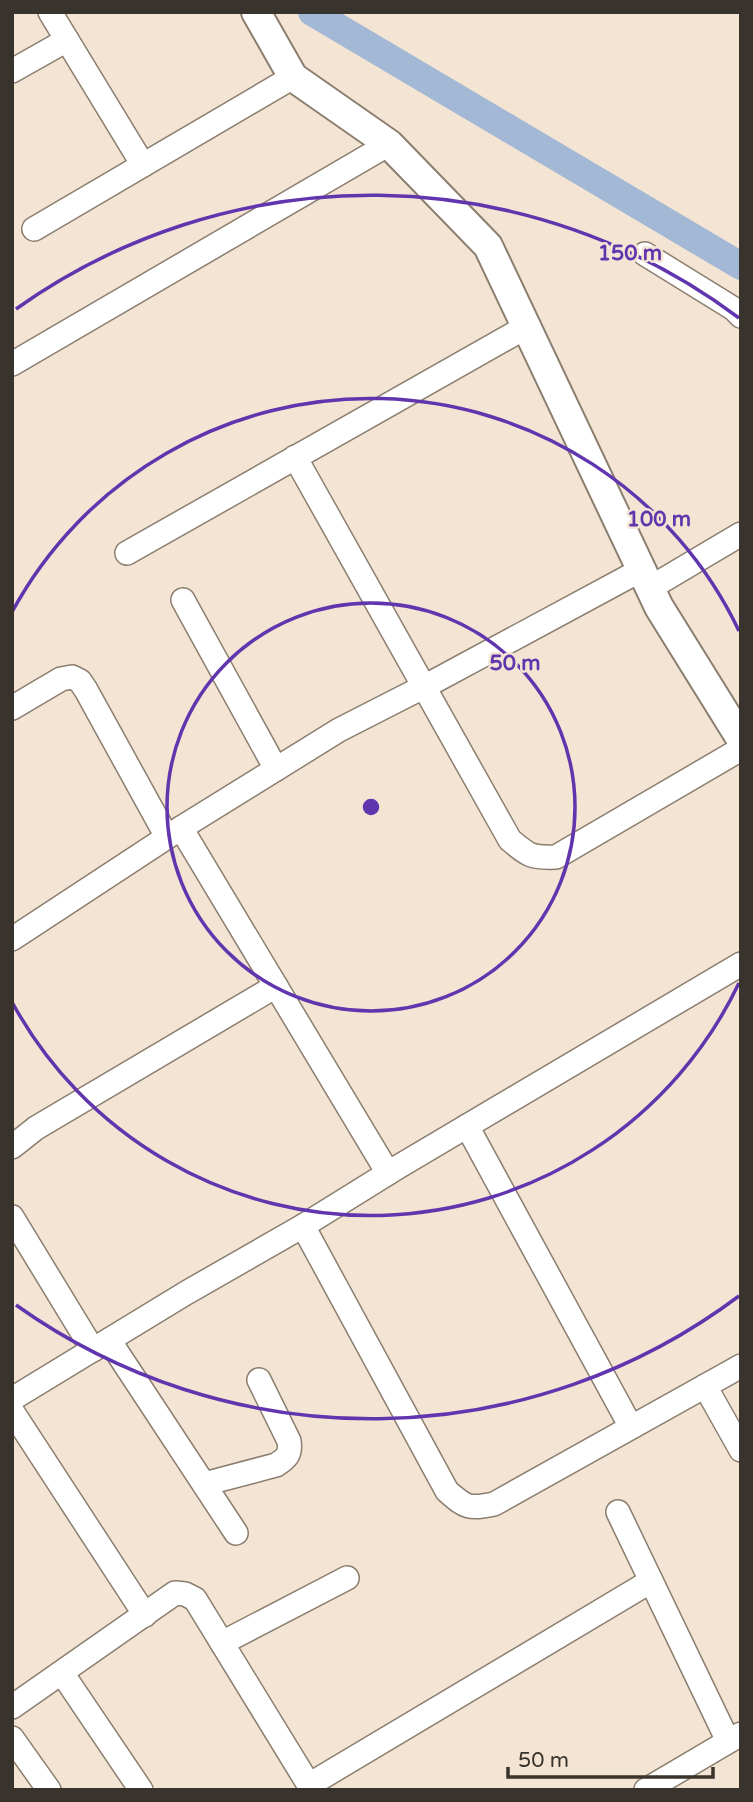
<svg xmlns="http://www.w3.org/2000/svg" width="753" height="1802" viewBox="0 0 753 1802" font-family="'Varela Round',sans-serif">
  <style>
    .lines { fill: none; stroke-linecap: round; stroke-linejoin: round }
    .canal { stroke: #a3b8d5; stroke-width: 28 }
    .minor-casing { stroke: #8b7e6f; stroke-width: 26 }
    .tertiary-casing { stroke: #8b7e6f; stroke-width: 32 }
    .minor { stroke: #fff; stroke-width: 23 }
    .tertiary { stroke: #fff; stroke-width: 28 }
    .ring { fill: none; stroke: #6135ad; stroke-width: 3.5 }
    .centre { fill: #6135ad; stroke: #f3e4d4; stroke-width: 3.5 }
    .ring-label { font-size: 21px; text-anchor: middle; font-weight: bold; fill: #6135ad; stroke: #f3e4d4; stroke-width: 5; stroke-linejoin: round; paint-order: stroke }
  </style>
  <rect width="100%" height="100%" fill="#f3e4d4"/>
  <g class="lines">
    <polyline class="canal" points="312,12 741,266"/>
    <defs>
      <g id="minor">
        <polyline points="50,12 143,165"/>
        <polyline points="12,71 67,40"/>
        <polyline points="34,229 293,77"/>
        <polyline points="645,254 734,309 741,316"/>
        <polyline points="12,364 389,144"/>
        <path d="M295,457L510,840C529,856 531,858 556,857L741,749"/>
        <polyline points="127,553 526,327"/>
        <polyline points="650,588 741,534"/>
        <polyline points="183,600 276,769"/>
        <polyline points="12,708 61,679 72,677 80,681 86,690 167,837"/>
        <polyline points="181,828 388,1173"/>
        <polyline points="12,939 181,828 339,730 435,681 641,570"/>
        <polyline points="467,1126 631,1427"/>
        <polyline points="12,1147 36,1128 276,986"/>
        <polyline points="12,1217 93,1350"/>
        <path d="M303,1226L447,1491C466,1508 469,1509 494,1504L741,1366"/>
        <polyline points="109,1340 236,1533"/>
        <polyline points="705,1386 741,1450"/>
        <polyline points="12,1399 186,1293 303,1226 398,1167 741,964"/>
        <polyline points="12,1411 145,1615"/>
        <path d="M204,1484L276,1465C287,1458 291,1454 289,1441L259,1380"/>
        <polyline points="618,1512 728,1741"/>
        <polyline points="222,1643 347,1578"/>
        <polyline points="62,1673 141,1790"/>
        <polyline points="12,1707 175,1593 185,1594 195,1599 312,1790"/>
        <polyline points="12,1738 49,1790"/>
        <polyline points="309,1785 651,1581"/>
        <polyline points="646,1790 741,1734"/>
      </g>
      <polyline id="tertiary" points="256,12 293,77 389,144 488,246 659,607 741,739"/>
    </defs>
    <use href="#minor" class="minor-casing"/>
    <use href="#tertiary" class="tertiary-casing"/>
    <use href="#minor" class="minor"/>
    <use href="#tertiary" class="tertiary"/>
  </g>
  <g class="ring">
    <circle cx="371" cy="807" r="204"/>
    <path d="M739 983A408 408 0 0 1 12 1002M12 612A408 408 0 0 1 739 631"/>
    <path d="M739 1296A612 612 0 0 1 16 1305M16 309A612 612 0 0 1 739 318"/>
  </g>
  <circle cx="371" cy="807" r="10" class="centre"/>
  <g class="ring-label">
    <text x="630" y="260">150 m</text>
    <text x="659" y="526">100 m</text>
    <text x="515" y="670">50 m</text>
  </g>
  <rect width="753" height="1802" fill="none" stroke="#39332d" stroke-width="28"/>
  <path d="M508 1767v10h205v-10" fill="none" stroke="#39332d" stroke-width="3.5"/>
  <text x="518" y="1767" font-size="21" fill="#39332d" stroke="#f3e4d4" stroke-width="5" paint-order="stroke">50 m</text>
</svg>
